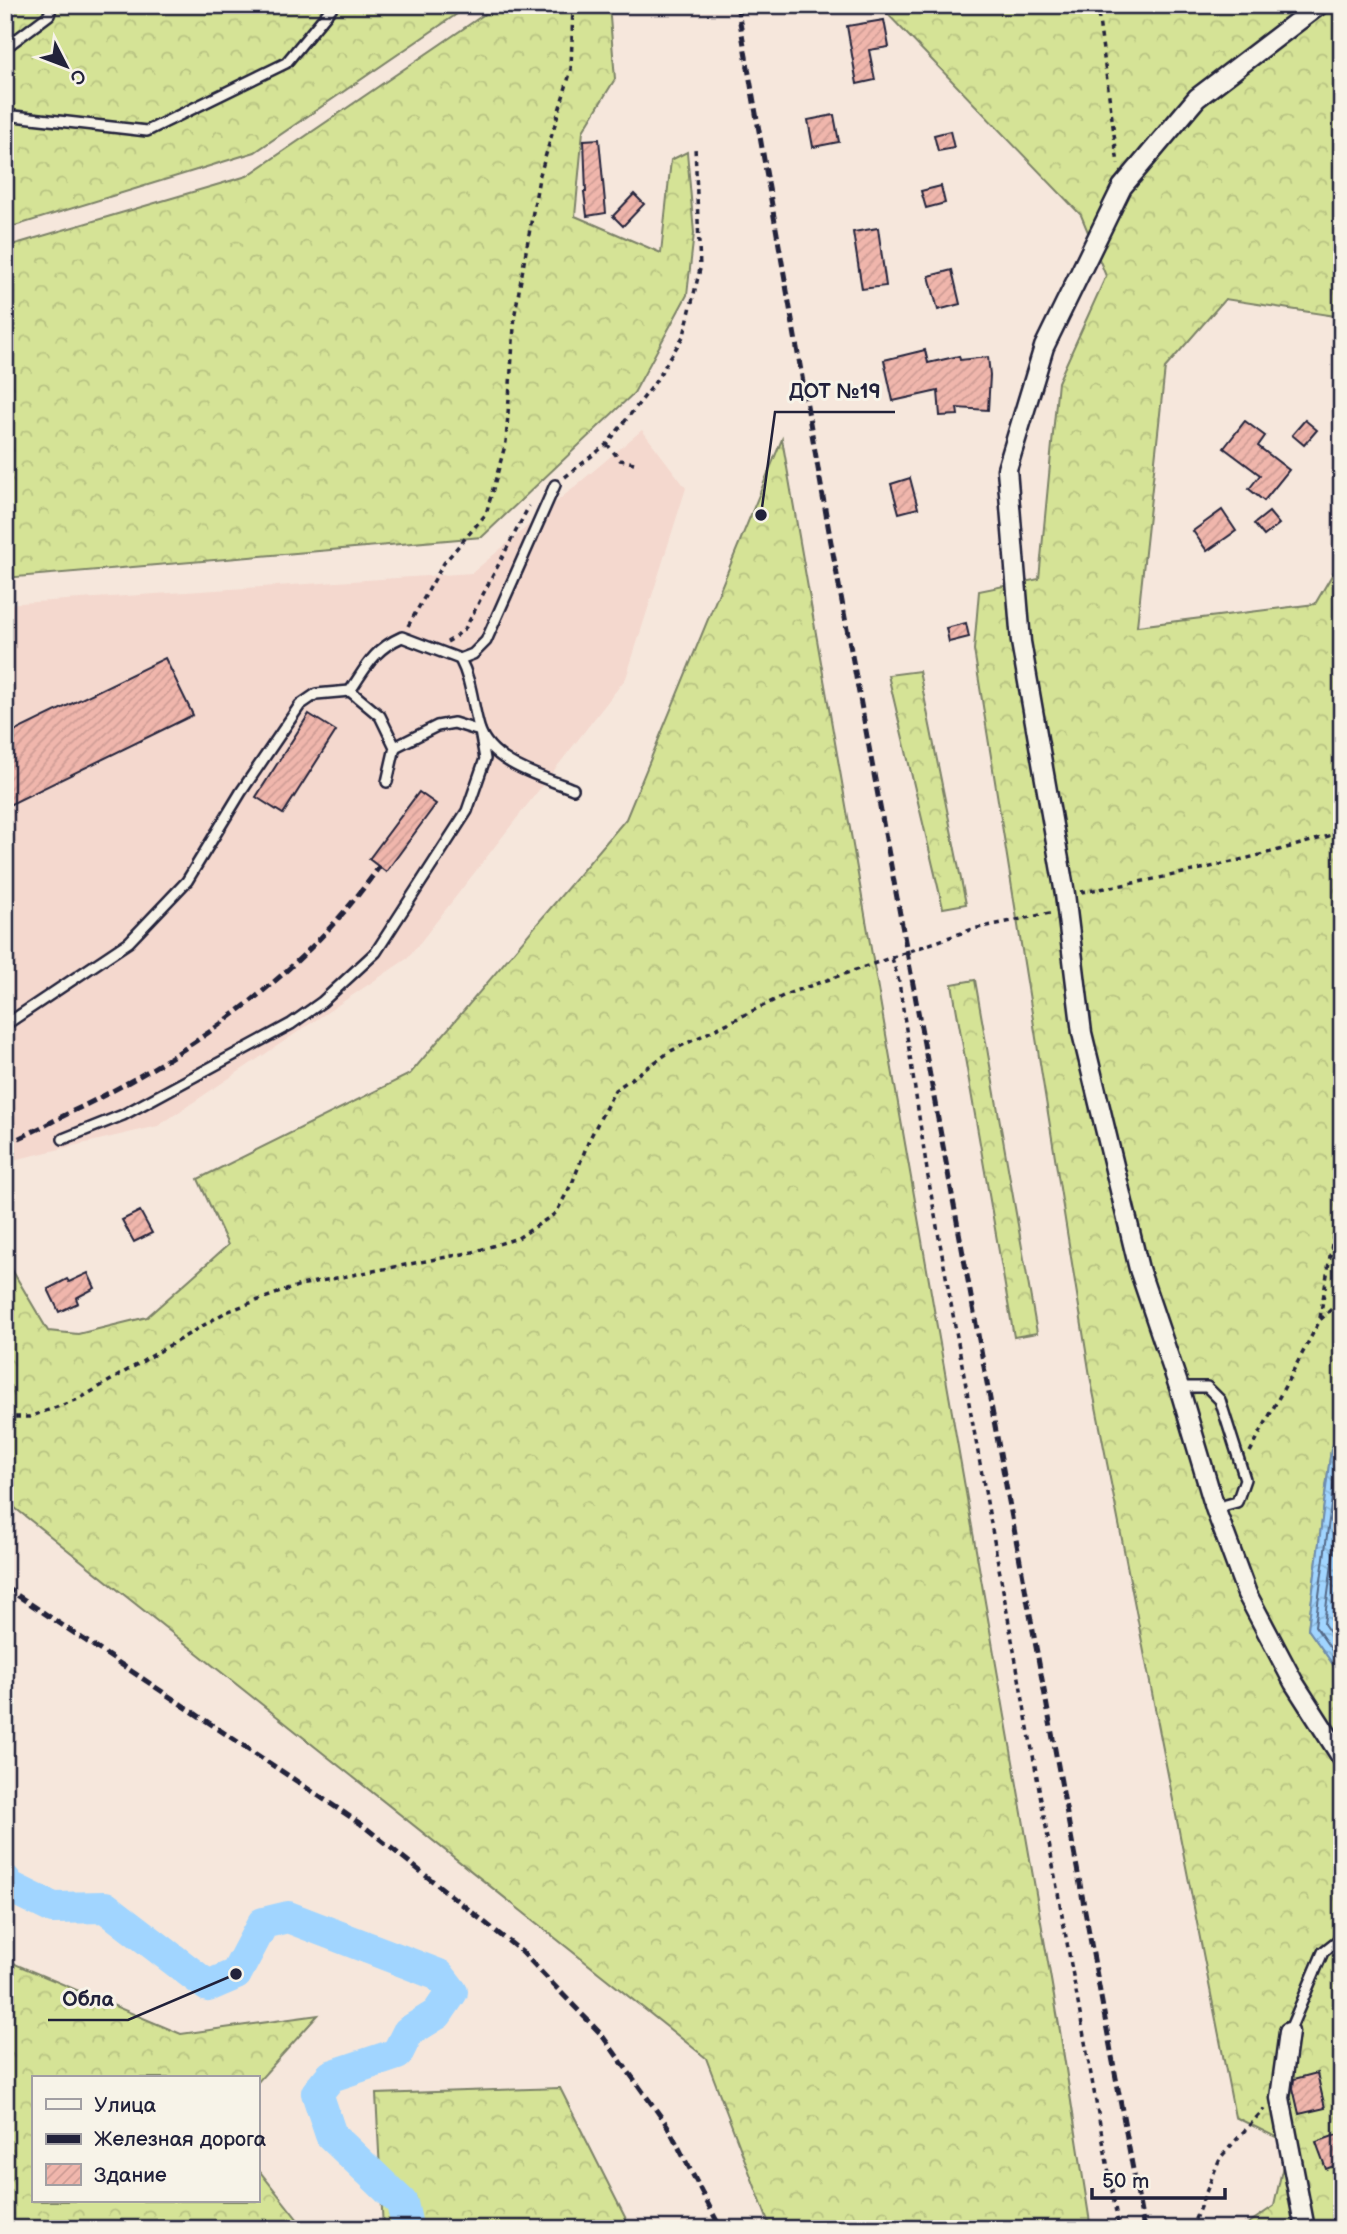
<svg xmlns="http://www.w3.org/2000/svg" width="1347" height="2234" viewBox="0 0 1347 2234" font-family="'Balsamiq Sans',sans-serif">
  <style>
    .built { fill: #f4d8ce }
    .forest { fill: url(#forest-crowns); stroke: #7c8268; stroke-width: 2 }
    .water { fill: url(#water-waves); stroke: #6e8db1; stroke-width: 2 }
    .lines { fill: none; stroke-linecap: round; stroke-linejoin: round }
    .shore { stroke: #556a89; stroke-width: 2 }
    .river { stroke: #a1d5ff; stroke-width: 32 }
    .building { fill: url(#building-hatch); stroke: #22223b; stroke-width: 2 }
    .lane-casing { stroke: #22223b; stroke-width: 14 }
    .street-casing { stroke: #22223b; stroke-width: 23 }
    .path { stroke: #22223b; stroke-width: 3.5; stroke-dasharray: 5 5; stroke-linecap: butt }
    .lane { stroke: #f7f3e8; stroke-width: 9 }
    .street { stroke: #f7f3e8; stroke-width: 18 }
    .rail { stroke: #22223b; stroke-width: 5; stroke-dasharray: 10 5; stroke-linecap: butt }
    .leader { fill: none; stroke: #22223b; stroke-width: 2.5 }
    .callout-dot { fill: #22223b; stroke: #f7f3e8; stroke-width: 2.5 }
    .callout-label { font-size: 21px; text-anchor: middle; font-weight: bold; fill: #22223b; stroke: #f7f3e8; stroke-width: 6; stroke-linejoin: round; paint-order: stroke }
  </style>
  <defs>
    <pattern id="forest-crowns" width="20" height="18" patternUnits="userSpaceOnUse" patternTransform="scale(1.75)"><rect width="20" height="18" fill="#d5e396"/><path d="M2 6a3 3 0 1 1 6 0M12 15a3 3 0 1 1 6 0" fill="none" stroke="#b7c282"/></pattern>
    <pattern id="water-waves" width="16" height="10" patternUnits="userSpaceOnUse" patternTransform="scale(1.75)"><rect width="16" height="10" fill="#a1d5ff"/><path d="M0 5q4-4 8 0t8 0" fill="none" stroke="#8ab7db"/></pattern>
    <pattern id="building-hatch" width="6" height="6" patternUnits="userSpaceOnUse" patternTransform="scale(1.75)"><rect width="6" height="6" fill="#f0b6ac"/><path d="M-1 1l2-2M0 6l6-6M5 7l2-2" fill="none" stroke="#ce9c95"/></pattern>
  </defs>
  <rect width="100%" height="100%" fill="#f6e7dc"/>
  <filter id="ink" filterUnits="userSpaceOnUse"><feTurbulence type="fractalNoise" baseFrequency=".0143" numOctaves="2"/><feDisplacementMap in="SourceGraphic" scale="14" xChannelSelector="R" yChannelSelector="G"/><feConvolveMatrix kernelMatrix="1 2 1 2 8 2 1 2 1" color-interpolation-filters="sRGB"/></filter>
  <g filter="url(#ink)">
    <polygon class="built" points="642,430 686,488 626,678 408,958 158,1126 5,1162 5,604 472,573"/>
    <g class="forest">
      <polygon points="5,5 470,5 255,152 5,229"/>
      <polygon points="498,5 609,5 615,79 583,131 575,216 661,253 671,160 687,152 694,233 687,295 634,393 482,537 5,578 5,247 247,176"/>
      <polygon points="879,5 1342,5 1342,317 1225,299 1165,368 1137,626 1315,604 1342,558 1342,1429 1331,1449 1308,1629 1342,1677 1342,2229 1240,2229 1274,2206 1288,2143 1235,2117 1090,1376 974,650 979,591 1039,579 1058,382 1106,276 1081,215"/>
      <polygon points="782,439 1060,2031 1091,2229 771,2229 706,2058 5,1500 5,1258 48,1331 78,1334 147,1317 228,1245 198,1179 410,1074 626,819"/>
      <polygon points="919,671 966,904 943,908 888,675"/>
      <polygon points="975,980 1037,1333 1014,1337 952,984"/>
      <polygon points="5,1956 17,1965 181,2034 318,2015 257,2083 257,2078 33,2078 33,2201 257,2201 257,2168 305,2229 5,2229"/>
      <polygon points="560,2088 631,2229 383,2229 376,2094"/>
    </g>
    <polygon class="water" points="1342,1429 1342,1677 1308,1629 1331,1449"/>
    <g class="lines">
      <g class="shore">
        <polyline points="1342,1444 1338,1452 1315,1626 1342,1665"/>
        <polyline points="1342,1488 1324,1624 1342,1650"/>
      </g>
      <polyline class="river" points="5,1880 10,1887 53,1908 105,1907 208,1986 236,1974 263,1923 288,1917 439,1975 452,1992 437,2014 408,2032 397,2054 331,2076 317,2093 331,2135 402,2203 407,2226 404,2229"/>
    </g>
    <g class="building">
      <polygon points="884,20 889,47 869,50 875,80 857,84 847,26"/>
      <polygon points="834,115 839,142 813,147 808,120"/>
      <polygon points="950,131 954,148 938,151 934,135"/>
      <polygon points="599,139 606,213 587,216 584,192 586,192 584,140"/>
      <polygon points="941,186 945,203 926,208 921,191"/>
      <polygon points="634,194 644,204 623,226 613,216"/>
      <polygon points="878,228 886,286 862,289 853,232"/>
      <polygon points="952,270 960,304 938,310 929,276"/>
      <polygon points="925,350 928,363 959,356 960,360 988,357 990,375 988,410 957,408 958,415 940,416 938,391 893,401 884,360"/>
      <polygon points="1305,420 1317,430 1304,445 1292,435"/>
      <polygon points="1245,421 1265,436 1258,446 1289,470 1264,501 1249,489 1260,475 1224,448"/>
      <polygon points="910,478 918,508 899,513 891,484"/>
      <polygon points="1222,510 1236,531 1207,551 1193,531"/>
      <polygon points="1269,512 1279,524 1264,536 1254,524"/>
      <polygon points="966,623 969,637 949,642 946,628"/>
      <polygon points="165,658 193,715 5,807 5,736"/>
      <polygon points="309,714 336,731 283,814 256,797"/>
      <polygon points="419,792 436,804 386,872 369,859"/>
      <polygon points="140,1211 152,1233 134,1242 122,1220"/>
      <polygon points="88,1273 95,1288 76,1298 78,1303 59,1312 48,1289 67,1279 69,1282"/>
      <polygon points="1317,2073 1325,2108 1299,2114 1293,2088 1294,2079"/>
      <polygon points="1342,2133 1342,2163 1326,2169 1316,2142"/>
    </g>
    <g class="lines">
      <defs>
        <g id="lane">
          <polyline points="5,48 49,15 52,5"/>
          <polyline points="5,115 147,131 286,63 334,5"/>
          <path d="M460,659C472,682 472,703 479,727C489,763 543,777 573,789"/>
          <path d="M350,691C367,666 373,650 402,637L460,659L473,654L486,641L555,485"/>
          <polyline points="5,1025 129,942 187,881 241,792 300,705 316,694 350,691 380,716 395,747 387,782"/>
          <polyline points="63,1139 123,1115 291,1024 322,1002 376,952 467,811 485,759 480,731 454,723 437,726 395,747"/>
          <polyline points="1179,1387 1207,1387 1220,1400 1245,1479 1237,1502 1215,1508"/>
          <polyline points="1289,2032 1323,1952 1342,1937"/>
        </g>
        <g id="street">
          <polyline points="1319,5 1197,98 1122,187 1044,347 1007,469 1021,642 1065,894 1082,1033 1139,1269 1179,1387 1215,1508 1247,1594 1294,1683 1342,1758"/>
          <polyline points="1289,2032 1280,2098 1305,2229"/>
        </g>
      </defs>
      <use href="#lane" class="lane-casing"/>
      <use href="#street" class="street-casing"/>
      <g class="path">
        <polyline points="1097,5 1118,164"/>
        <polyline points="607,444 620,460 639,464"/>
        <polyline points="565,477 607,444 652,387 684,335 700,269 695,146"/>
        <polyline points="408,626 444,563 486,514 506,442 515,313 539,178 571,70 573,5"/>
        <polyline points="447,642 454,638 466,627 529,506"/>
        <path d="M1081,892C1170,878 1256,858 1342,832"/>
        <polyline points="892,958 899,982 928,1177 1119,2229"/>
        <polyline points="1320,1318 1342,1182"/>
        <polyline points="5,1417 29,1417 79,1399 226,1312 300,1285 473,1252 518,1238 556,1213 573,1181 589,1140 615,1090 671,1051 787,994 973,929 1050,913"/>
        <polyline points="1250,1452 1320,1320 1342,1299"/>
        <polyline points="1191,2229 1220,2158 1264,2109"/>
      </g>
      <use href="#lane" class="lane"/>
      <use href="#street" class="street"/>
      <g class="rail">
        <polyline points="737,5 830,537 1144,2229"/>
        <path d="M5,1144C28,1135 51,1122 73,1111C191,1054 303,975 379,867"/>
        <polyline points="5,1587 361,1824 522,1952 601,2034 667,2125 721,2229"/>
      </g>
    </g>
  </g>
  <path class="leader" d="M761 515L775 412H895M236 1974L128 2020H48"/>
  <g class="callout-dot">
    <circle cx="761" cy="515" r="7"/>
    <circle cx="236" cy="1974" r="7"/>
  </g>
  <g class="callout-label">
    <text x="835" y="398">ДОТ №19</text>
    <text x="88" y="2006">Обла</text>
  </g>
  <rect width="1347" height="2234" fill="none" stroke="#f7f3e8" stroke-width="28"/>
  <rect x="14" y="14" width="1319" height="2206" fill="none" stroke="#22223b" stroke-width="2.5" filter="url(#ink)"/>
  <rect x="32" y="2076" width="228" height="126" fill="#f7f3e8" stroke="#a29fa3" stroke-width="2"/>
  <rect x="46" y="2099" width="35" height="10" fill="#f7f3e8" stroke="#a29fa3" stroke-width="2"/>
  <text x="94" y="2112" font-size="21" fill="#22223b">Улица</text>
  <rect x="46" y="2134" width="35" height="10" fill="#22223b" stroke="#a29fa3" stroke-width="2"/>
  <text x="94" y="2146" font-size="21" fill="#22223b">Железная дорога</text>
  <rect x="46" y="2164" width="35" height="21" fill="url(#building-hatch)" stroke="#a29fa3" stroke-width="2"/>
  <text x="94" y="2182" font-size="21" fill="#22223b">Здание</text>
  <g transform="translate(66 66) rotate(132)" stroke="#f7f3e8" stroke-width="5" paint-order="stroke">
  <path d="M0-5L12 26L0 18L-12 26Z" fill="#22223b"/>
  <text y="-10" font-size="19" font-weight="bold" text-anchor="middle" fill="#22223b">С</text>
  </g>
  <path d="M1092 2188v10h133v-10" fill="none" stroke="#22223b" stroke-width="3.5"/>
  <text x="1102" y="2188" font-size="21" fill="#22223b" stroke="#f7f3e8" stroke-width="5" paint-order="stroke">50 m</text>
</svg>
